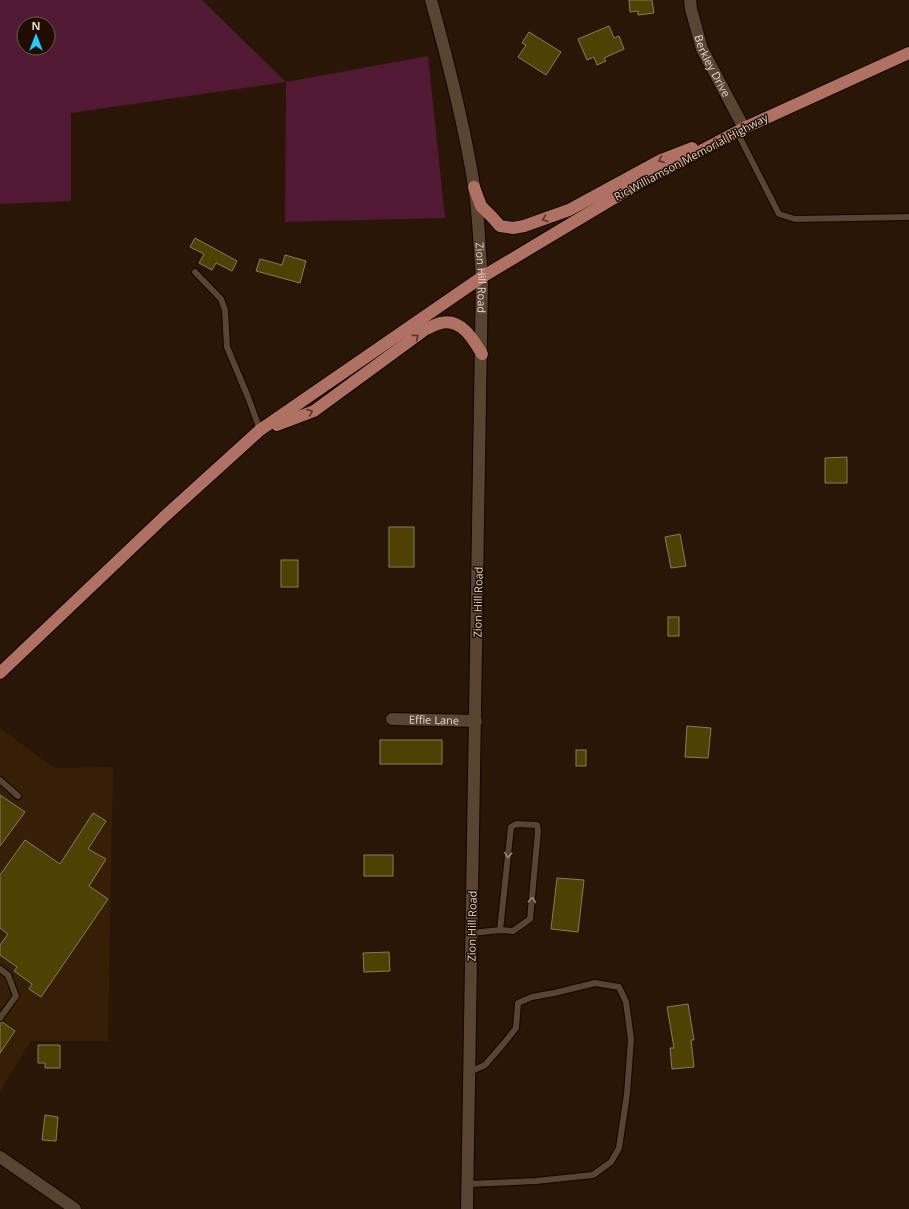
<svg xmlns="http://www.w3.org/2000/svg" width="909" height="1209" viewBox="0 0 909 1209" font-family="'Open Sans',sans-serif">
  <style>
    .built { fill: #361e07 }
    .green { fill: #521935; fill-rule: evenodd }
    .building { fill: #4f4003; stroke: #857d61 }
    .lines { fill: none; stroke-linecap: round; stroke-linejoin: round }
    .lane-casing { stroke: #110300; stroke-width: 8 }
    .street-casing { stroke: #110300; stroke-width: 14 }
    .secondary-casing { stroke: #110300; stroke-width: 14 }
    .primary-casing { stroke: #110300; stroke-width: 14 }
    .lane { stroke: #594432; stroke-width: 6 }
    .street { stroke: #594432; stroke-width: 12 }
    .secondary { stroke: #594432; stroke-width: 12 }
    .primary { stroke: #ae7164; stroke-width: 12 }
    .oneway { stroke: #583529 }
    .oneway2 { stroke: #978677 }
    .labels { text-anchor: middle; stroke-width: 3; stroke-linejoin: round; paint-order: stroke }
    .street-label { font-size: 11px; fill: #e3d6cb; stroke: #1f0d01 }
  </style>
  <rect width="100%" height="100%" fill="#291606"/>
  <polygon class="built" points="0,728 54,768 113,767 108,1041 31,1041 0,1091"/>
  <path class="green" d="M0,0H202L286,82L428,56L445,218L285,222L286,82L71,113V201L0,204ZM24,24H48V48H24Z"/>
  <g class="building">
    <polygon points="629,0 652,0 654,13 638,15 638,11 630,12"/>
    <polygon points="609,26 614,38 619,36 624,49 604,58 606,61 597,65 594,57 587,60 578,39"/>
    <polygon points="529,32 561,52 546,75 518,57 526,45 522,43"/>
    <polygon points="195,238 237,261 232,271 216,263 212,270 199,263 204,254 190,247"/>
    <polygon points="285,255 306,261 300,283 256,271 260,259 282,265"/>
    <polygon points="847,457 847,483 825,483 825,458"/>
    <rect x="389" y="527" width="25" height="40"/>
    <polygon points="680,534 686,566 671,568 665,537"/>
    <rect x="281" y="560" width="17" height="27"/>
    <rect x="668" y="617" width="11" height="19"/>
    <polygon points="687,726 711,728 708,758 685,757"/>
    <rect x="380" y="740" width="62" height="24"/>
    <rect x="576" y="750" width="10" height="16"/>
    <polygon points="0,795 25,812 0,846"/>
    <polygon points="93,813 106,821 88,849 106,859 89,886 108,899 41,997 29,989 32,984 14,971 17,967 0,955 0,945 8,934 0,928 0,875 25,840 60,864"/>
    <rect x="364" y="855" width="29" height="21"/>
    <polygon points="557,878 584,880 578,932 551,929"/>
    <polygon points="389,952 390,971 364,972 363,953"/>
    <polygon points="688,1004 694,1040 691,1040 694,1067 672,1069 670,1048 674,1048 667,1007"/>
    <polygon points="0,1022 2,1022 15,1031 0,1053"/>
    <polygon points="38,1045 60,1045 60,1068 45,1068 45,1063 38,1063"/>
    <polygon points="45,1115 58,1117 56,1141 42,1140"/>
  </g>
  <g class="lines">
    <defs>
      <g id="lane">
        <polyline points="737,132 779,214 795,219 909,217"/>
        <polyline points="195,272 221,299 225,310 227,347 248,397 260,430"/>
        <polyline points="0,780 18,796"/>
        <polyline points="472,933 500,930 513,931 530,919 538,831 537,825 516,824 511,827 500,930"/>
        <polyline points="0,969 8,975 16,996 0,1018"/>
        <polyline points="467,1184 536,1181 593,1175 611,1162 619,1148 627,1094 631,1039 626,1002 619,987 595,983 554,993 532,997 518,1003 516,1028 505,1042 485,1065 470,1072"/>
      </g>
      <g id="street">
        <path id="s1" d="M690,0L691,9L702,49L744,128"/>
        <path id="s2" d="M392,719L476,721"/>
      </g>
      <g id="secondary">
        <path id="s3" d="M431,0C448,61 464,123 474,186C479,216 479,247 482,277L467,1209"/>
        <polyline points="0,1157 75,1209"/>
      </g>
      <g id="primary">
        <polyline points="474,187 481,206 492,217 500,226 513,228 524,226 569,210 661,160 692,148"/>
        <path d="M277,425L314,411L426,329C431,327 436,324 441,323C461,318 473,339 482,354"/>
        <polyline points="0,673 164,517 260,430 482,277 629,189 744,128 909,53"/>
      </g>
    </defs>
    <use href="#lane" class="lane-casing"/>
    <use href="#street" class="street-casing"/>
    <use href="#secondary" class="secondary-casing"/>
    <use href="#primary" class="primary-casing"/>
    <use href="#lane" class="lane"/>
    <use href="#street" class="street"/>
    <use href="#secondary" class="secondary"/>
    <use href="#primary" class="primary"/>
  </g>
  <defs><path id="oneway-chevron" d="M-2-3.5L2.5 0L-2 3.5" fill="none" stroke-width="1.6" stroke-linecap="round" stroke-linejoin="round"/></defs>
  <g class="oneway">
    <use href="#oneway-chevron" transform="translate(661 160) rotate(156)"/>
    <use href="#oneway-chevron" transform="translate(545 219) rotate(160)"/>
    <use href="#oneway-chevron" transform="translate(416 337) rotate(-36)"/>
    <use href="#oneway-chevron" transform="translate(310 412) rotate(-23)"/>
  </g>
  <g class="oneway2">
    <use href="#oneway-chevron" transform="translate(508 855) rotate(96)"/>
    <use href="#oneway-chevron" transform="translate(532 900) rotate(-85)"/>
  </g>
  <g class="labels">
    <g class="street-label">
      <text dy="4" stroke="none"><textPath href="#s1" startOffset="70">Berkley Drive</textPath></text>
      <text transform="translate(691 157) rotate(-28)" y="4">Ric Williamson Memorial Highway</text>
      <text dy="4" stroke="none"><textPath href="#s3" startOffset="283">Zion Hill Road</textPath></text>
      <text transform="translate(478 602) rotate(-89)" y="4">Zion Hill Road</text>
      <text dy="4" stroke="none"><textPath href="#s2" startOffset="42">Effie Lane</textPath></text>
      <text transform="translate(472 926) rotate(-89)" y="4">Zion Hill Road</text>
    </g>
  </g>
  <g transform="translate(36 36)"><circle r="19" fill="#1f0d01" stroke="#6d5d52"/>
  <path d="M0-3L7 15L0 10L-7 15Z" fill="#26c9fe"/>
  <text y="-6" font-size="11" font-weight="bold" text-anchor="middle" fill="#e3d6cb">N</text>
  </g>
</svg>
